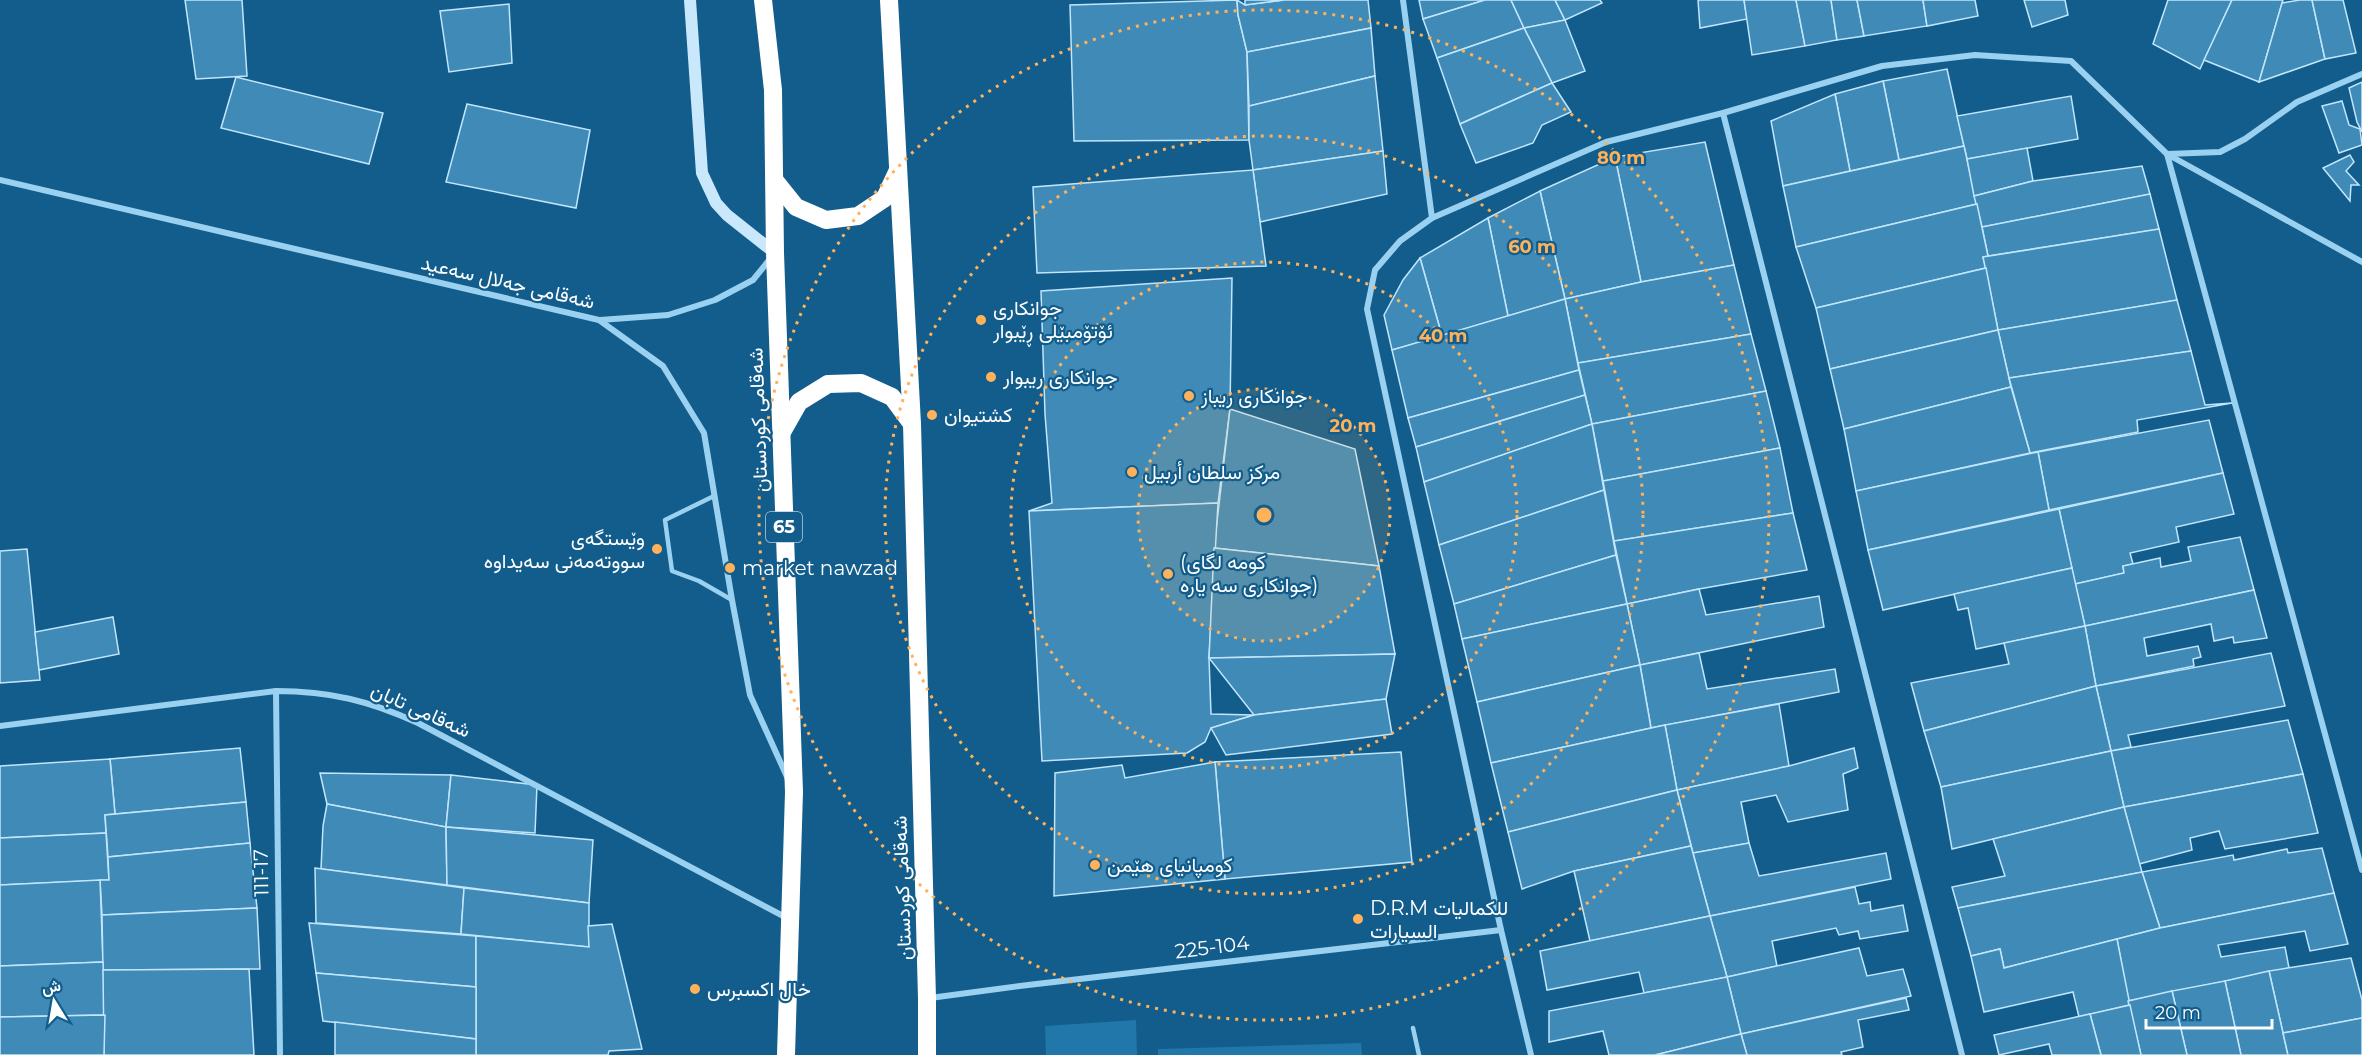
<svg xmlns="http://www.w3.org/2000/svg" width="2362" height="1055" viewBox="0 0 2362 1055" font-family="Montserrat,Vazirmatn,sans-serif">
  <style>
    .green { fill: #2177a9 }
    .building { fill: #3f8ab7; stroke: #c1e6fc; stroke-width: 1.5 }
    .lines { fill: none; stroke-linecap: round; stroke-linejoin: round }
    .lane { stroke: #9ad1f1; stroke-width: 4.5 }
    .street { stroke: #9ad1f1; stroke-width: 6 }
    .secondary { stroke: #c9e8fc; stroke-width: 12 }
    .highway { stroke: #fff; stroke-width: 18 }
    .ring { fill: none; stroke: #ffb25a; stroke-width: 3; stroke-dasharray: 3 6 }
    .poi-dot { fill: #ffb25a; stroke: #125d8c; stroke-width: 2 }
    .labels { text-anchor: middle; stroke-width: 4.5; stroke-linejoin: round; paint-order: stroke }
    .shield { fill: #125d8c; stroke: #b8cedc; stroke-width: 1.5 }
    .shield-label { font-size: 18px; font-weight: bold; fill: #fff }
    .street-label { font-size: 20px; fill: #fff; stroke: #125d8c }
    .poi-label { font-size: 20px; fill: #fff; stroke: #125d8c; text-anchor: start }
    .centre { fill: #ffb25a; stroke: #125d8c; stroke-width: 3 }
    .ring-label { font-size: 18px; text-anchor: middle; font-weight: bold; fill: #ffb25a; stroke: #125d8c; stroke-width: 4.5; stroke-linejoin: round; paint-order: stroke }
  </style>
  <rect width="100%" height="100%" fill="#125d8c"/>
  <g class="green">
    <polygon points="1136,1020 1137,1055 1046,1055 1045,1026"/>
    <polygon points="1361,1043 1362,1055 1158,1055 1158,1049"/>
  </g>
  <g class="building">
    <polygon points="185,0 242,0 247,76 196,79"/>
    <polygon points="1237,0 1238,15 1247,52 1249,140 1074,141 1070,5"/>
    <polygon points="1237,0 1245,5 1284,0 1368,0 1371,28 1247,52 1238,15"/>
    <polygon points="1245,0 1284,0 1245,5"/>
    <polygon points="1419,0 1485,0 1423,19"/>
    <polygon points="1511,0 1524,28 1437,58 1423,19 1485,0"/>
    <polygon points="1511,0 1555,0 1565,20 1524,28"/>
    <polygon points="1555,0 1600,0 1602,3 1565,20"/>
    <polygon points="1698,0 1744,0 1747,19 1700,28"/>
    <polygon points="1744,0 1796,0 1805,46 1752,55"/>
    <polygon points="1796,0 1831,0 1837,40 1805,46"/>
    <polygon points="1831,0 1857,0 1864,36 1837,40"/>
    <polygon points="1857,0 1923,0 1927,26 1864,36"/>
    <polygon points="1923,0 1975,0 1978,16 1927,26"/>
    <polygon points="2024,0 2065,0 2068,15 2032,27"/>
    <polygon points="2168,0 2232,0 2200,69 2153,44"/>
    <polygon points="2232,0 2283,0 2259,82 2204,60"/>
    <polygon points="2300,0 2312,0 2325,59 2259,82 2282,3"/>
    <polygon points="2312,0 2343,0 2356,53 2325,59"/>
    <polygon points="509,4 512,63 449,72 440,11"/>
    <polygon points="1565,20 1585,71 1552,83 1524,28"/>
    <polygon points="1371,28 1375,76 1249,106 1247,52"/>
    <polygon points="1524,28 1552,83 1460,124 1437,58"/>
    <polygon points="1947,69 1964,146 1899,160 1883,81"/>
    <polygon points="1375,76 1383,151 1253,170 1249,140 1249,106"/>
    <polygon points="236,77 383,113 369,164 221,128"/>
    <polygon points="1883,81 1899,160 1850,171 1835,94"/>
    <polygon points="2362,82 2362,132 2357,122 2349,88"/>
    <polygon points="1552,83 1571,112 1542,125 1533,143 1476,163 1460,124"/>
    <polygon points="1835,94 1850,171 1783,186 1771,121"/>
    <polygon points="2071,96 2078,139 1967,159 1957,116"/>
    <polygon points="2342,101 2349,125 2360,129 2362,145 2339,153 2322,106"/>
    <polygon points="467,104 590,130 576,208 446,182"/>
    <polygon points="1705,142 1734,265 1641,282 1615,157"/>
    <polygon points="1964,146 1977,204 1796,247 1783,186"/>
    <polygon points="2027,148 2033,181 1974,196 1967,159"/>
    <polygon points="1383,151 1387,194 1260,222 1253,170"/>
    <polygon points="2350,155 2354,162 2346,171 2359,185 2351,185 2350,201 2323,168"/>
    <polygon points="1615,157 1641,282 1565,299 1540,191"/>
    <polygon points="2142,166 2150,194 1982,227 1974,196 2033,181"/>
    <polygon points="1253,170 1266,266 1037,273 1033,187"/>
    <polygon points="1540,191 1565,299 1508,316 1488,218"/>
    <polygon points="2150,194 2159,229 1988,256 1982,227"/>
    <polygon points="1977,204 1988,256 1983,257 1986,268 1816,308 1796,247"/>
    <polygon points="1488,218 1508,316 1442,336 1420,258"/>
    <polygon points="2159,229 2177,300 1998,330 1983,257"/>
    <polygon points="1420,258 1442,336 1392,350 1384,315 1403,280"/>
    <polygon points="1734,265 1751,334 1578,363 1565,299 1641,282"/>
    <polygon points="1986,268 1998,330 1830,369 1816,308"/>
    <polygon points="1232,278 1230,409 1218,503 1029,511 1052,503 1045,414 1041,291"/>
    <polygon points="1565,299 1579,370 1408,418 1392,350"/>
    <polygon points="2177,300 2191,351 2009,378 1998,330"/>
    <polygon points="1998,330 2011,387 1844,429 1830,369"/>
    <polygon points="1751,334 1766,391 1592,424 1578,363"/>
    <polygon points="2191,351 2205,405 2232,403 2137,420 2138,432 2030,453 2009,378"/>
    <polygon points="1579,370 1585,395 1416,447 1408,418"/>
    <polygon points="2011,387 2030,453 1856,491 1844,429"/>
    <polygon points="1766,391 1780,448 1603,481 1592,424"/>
    <polygon points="1585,395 1592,424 1424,482 1416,447"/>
    <polygon points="1230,409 1355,449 1379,566 1214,548"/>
    <polygon points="2209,420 2223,473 2049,510 2038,452"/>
    <polygon points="1592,424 1604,490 1439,545 1424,482"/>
    <polygon points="1780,448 1793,513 1614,541 1603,481"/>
    <polygon points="2038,452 2049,510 1868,550 1856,491"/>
    <polygon points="2223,473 2234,514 2176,527 2179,542 2130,553 2133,564 2123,566 2124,573 2075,584 2059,509"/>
    <polygon points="1604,490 1616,555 1454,604 1439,545"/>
    <polygon points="1218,503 1209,658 1211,714 1254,715 1211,728 1205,742 1187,753 1042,761 1029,511"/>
    <polygon points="2059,509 2072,568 1883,610 1868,550"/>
    <polygon points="1793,513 1807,570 1699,589 1627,604 1614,541"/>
    <polygon points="2240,537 2254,590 2085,626 2075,584 2124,573 2123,566 2160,558 2161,567 2191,561 2188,547"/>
    <polygon points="1214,548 1379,566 1395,654 1209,658"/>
    <polygon points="27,549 40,680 0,683 0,551"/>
    <polygon points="1616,555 1627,604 1462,639 1454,604"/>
    <polygon points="2072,568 2085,626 1976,649 1968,608 1958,610 1954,594"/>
    <polygon points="1699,589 1706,615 1819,596 1824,627 1640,665 1627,604"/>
    <polygon points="2254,590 2267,638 2234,643 2233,637 2214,641 2211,624 2144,638 2147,656 2198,646 2201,657 2193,659 2194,666 2096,686 2085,626"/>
    <polygon points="1627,604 1640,665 1477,702 1462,639"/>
    <polygon points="113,617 119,654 39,670 35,632"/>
    <polygon points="2085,626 2096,686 1924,731 1911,683 2009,664 2004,643"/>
    <polygon points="1699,653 1707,689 1835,669 1839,692 1651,728 1640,665"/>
    <polygon points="2271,653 2285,706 2128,735 2131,747 2111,751 2096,686"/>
    <polygon points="1395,654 1386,699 1254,715 1209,658"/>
    <polygon points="1640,665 1651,728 1491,763 1477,702"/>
    <polygon points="2096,686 2111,751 1941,787 1924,731"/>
    <polygon points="1386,699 1392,734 1226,755 1211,728 1254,715"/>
    <polygon points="1779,704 1789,766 1677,790 1665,725"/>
    <polygon points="2288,720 2303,774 2124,807 2111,751"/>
    <polygon points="1665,725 1677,790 1508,832 1491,763"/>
    <polygon points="240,748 246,802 115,814 110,759"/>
    <polygon points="1854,748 1858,768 1843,774 1848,810 1788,822 1776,795 1741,802 1749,843 1693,853 1677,790 1789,766"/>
    <polygon points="2111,751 2124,807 1952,849 1941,787"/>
    <polygon points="1401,752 1412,862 1225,879 1215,762"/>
    <polygon points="110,759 115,814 105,815 106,833 0,838 0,766"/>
    <polygon points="1215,762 1225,879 1054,896 1055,773 1122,765 1125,778"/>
    <polygon points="320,773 451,775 446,827 327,804"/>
    <polygon points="2303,774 2318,833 2225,849 2219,831 2190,838 2192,850 2139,864 2124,807"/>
    <polygon points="451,775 537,785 535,833 446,827"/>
    <polygon points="1677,790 1691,846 1574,871 1522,889 1508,832"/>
    <polygon points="246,802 250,843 108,857 105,815"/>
    <polygon points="327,804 446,827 447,885 321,869 323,826"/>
    <polygon points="2124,807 2142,872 1958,908 1952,887 2005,876 1993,839"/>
    <polygon points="446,827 593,840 589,903 447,885"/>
    <polygon points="106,833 109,880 0,885 0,838"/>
    <polygon points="250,843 257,908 102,915 100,880 109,880 108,857"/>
    <polygon points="1749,843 1759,876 1886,853 1891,879 1710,916 1693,853"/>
    <polygon points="1691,846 1710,916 1590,941 1574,871"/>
    <polygon points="2322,848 2334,893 2160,928 2142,872 2233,855 2234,860 2287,849 2288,853"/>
    <polygon points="315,868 464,888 461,934 316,923"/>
    <polygon points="2142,872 2160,928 2004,968 2000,949 1971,956 1958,908"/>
    <polygon points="100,880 103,962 0,966 0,885"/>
    <polygon points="1855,887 1859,904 1870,902 1871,911 1903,905 1908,931 1860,939 1858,931 1839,935 1836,928 1772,941 1777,966 1727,977 1710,916"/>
    <polygon points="464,888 589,903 589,947 461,934"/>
    <polygon points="2334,893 2348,944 2310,951 2305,931 2218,945 2221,957 2285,947 2289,968 2128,1001 2117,939 2160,928"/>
    <polygon points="257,908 260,969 103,970 102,915"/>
    <polygon points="1710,916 1727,977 1644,993 1639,972 1547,990 1540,951"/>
    <polygon points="309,923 476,936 476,987 316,973"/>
    <polygon points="612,924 642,1049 609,1051 608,1055 476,1055 476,936 589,947 588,926"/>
    <polygon points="2117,939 2130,1005 2079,1017 2073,992 1984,1012 1971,956 2000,949 2004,968"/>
    <polygon points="1859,948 1867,976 1903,969 1911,996 1741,1034 1727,977"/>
    <polygon points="2351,958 2362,1000 2362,1018 2283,1033 2269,971"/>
    <polygon points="103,962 105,1015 0,1017 0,966"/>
    <polygon points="249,969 254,1055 104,1055 103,970"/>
    <polygon points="2269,971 2288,1055 2241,1055 2225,981"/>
    <polygon points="316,973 476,987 476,1039 323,1021"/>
    <polygon points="1727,977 1741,1034 1655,1055 1609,1055 1603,1031 1549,1042 1549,1011"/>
    <polygon points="2225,981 2241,1055 2187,1055 2172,991"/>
    <polygon points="2172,991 2187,1055 2141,1055 2128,1001"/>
    <polygon points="1906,998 1909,1010 1858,1020 1863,1047 1841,1052 1842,1055 1747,1055 1741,1034"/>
    <polygon points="2130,1005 2141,1055 2101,1055 2090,1014"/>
    <polygon points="2090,1014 2101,1055 2052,1055 2049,1044 1999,1055 1994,1035"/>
    <polygon points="105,1015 104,1055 0,1055 0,1017"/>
    <polygon points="2362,1018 2362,1055 2288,1055 2283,1033"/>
    <polygon points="335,1022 476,1039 476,1055 335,1055"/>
    <polygon points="1741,1034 1747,1055 1655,1055"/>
  </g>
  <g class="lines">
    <g class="lane">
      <polyline points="714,496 665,520 672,571 699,581 732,600"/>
      <polyline points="1413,1028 1419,1055"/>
    </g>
    <g class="street">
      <polyline points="1403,0 1432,218"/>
      <polyline points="2362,74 2297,102 2245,139 2220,152 2167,154 2362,870"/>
      <polyline points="1723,113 1962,1055"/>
      <polyline points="0,180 599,320 663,366 704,433 732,600 750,695 788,779"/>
      <polyline points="600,320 668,315 715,300 753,280 770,259"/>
      <polyline points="276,691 280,1055"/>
      <path d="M0,726L276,691C330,691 370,701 418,723L787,918"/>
      <polyline points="930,998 1028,985 1501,930"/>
      <polyline points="1531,1055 1501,930 1367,309 1375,270 1400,241 1432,218 1606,142 1723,113 1882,66 1975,55 2071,61 2167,154 2362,262"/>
    </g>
    <polyline class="secondary" points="690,0 702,173 716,203 727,215 775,253"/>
    <g class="highway">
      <polyline points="763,0 773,90 775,253 794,792 786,1055"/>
      <polyline points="889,0 912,424 927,999 927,1055"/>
      <polyline points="776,182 796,207 826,220 858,216 885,198 898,170"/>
      <polyline points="782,432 799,402 828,384 861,383 892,397 912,424"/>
    </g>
  </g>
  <circle cx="1264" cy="515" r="126" fill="#ffb25a" fill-opacity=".12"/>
  <g class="ring">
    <circle cx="1264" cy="515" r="126"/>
    <circle cx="1264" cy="515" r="253"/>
    <circle cx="1264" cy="515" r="379"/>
    <circle cx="1264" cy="515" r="505"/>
  </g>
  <g class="poi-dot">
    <circle cx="981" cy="320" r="6"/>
    <circle cx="991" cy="377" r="6"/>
    <circle cx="1189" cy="396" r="6"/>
    <circle cx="932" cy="415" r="6"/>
    <circle cx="1132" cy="472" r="6"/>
    <circle cx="657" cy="549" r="6"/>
    <circle cx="730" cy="568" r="6"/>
    <circle cx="1168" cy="574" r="6"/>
    <circle cx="1095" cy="865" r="6"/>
    <circle cx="1358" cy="919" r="6"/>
    <circle cx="695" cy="989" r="6"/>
  </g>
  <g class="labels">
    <rect class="shield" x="766" y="512" width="36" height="30" rx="4.5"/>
    <g class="shield-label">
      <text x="784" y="533">65</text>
    </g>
    <g class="street-label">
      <text transform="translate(508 282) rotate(13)" y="7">شەقامی جەلال سەعید</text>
      <text transform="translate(758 420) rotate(-92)" y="7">شەقامی کوردستان</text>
      <text transform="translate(421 710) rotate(24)" y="7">شەقامی تابان</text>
      <text transform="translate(261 873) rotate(-91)" y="7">111-17</text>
      <text transform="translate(902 888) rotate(-92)" y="7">شەقامی کوردستان</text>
      <text transform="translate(1212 947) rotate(-7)" y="7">225-104</text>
    </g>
    <g class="poi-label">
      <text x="993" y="315">جوانکاری<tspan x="993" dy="23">ئۆتۆمبێلی ڕێبوار</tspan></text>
      <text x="1003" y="384">جوانكارى ريبوار</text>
      <text x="1201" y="403">جوانكارى ريباز</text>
      <text x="944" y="422">كشتيوان</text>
      <text x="1144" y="479">مركز سلطان أربيل</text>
      <text x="645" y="545" text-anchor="end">وێستگەی<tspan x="645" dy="23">سووتەمەنی سەیداوە</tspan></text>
      <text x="1180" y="569">(كومه لگای<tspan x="1180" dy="23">جوانکاری سه یاره)</tspan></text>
      <text x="742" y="575">market nawzad</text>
      <text x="1107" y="872">کومپانیای هێمن</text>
      <text x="1370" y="915">D.R.M للكماليات<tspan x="1370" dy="23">السيارات</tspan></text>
      <text x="707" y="996">خال اكسبرس</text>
    </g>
  </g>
  <circle cx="1264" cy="515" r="9" class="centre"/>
  <g class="ring-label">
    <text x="1621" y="164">80 m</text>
    <text x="1532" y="253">60 m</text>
    <text x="1443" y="342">40 m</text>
    <text x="1353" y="432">20 m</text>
  </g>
  <g transform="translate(54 1001) rotate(349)" stroke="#125d8c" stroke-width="4.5" paint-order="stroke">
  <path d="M0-4.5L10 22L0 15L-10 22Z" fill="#ffffff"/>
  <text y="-9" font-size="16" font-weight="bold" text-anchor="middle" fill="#ffffff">ش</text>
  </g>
  <path d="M2146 1019v9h126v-9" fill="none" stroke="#ffffff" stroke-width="3"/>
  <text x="2155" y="1019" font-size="18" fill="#ffffff" stroke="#125d8c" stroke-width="4.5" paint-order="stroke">20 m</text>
</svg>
